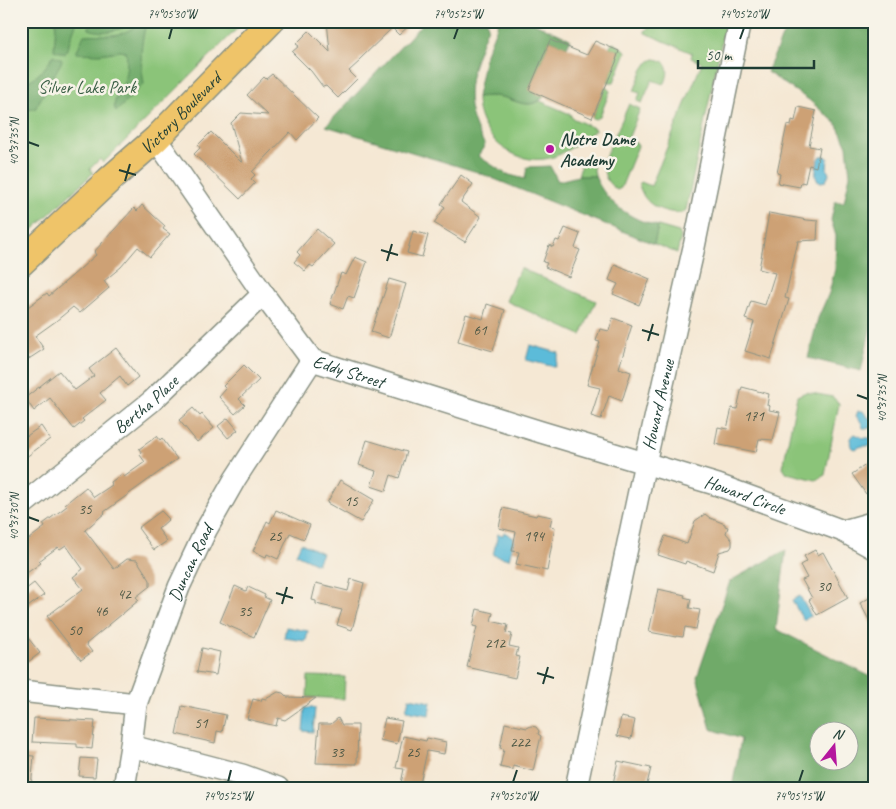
<svg xmlns="http://www.w3.org/2000/svg" width="896" height="809" viewBox="0 0 896 809" font-family="Caveat,sans-serif">
  <style>
    .green { fill: #8bc479; stroke: #558056 }
    .forest { fill: #70aa69; stroke: #48744e; fill-rule: evenodd }
    .water { fill: #5bbbd9; stroke: #3d7c86 }
    .building { fill: #cda175 }
    .lines { fill: none; stroke-linecap: round; stroke-linejoin: round }
    .minor-casing { stroke: #8a9284; stroke-width: 24 }
    .major-casing { stroke: #8a9284; stroke-width: 29 }
    .minor { stroke: #fff; stroke-width: 21 }
    .major { stroke: #efc469; stroke-width: 26 }
    .ticks { fill: none; stroke: #1f3d34; stroke-width: 2 }
    .poi-dot { fill: #b5179e; stroke: #f7f3e8; stroke-width: 2 }
    .labels { text-anchor: middle; stroke-width: 5; stroke-linejoin: round; paint-order: stroke }
    .number-label { font-size: 15px; fill: #4a5644 }
    .park-label { font-size: 18px; fill: #3a5f45; stroke: #f7f3e8 }
    .street-label { font-size: 18px; fill: #1f3d34; stroke: #f7f3e8 }
    .poi-label { font-size: 18px; font-weight: bold; fill: #1f3d34; stroke: #f7f3e8; text-anchor: start }
    .neatline { fill: none; stroke: #1f3d34; stroke-width: 2 }
    .ticks-label { font-size: 12px; text-anchor: middle; fill: #1f3d34 }
  </style>
  <rect width="100%" height="100%" fill="#f7f3e8"/>
  <filter id="ink" filterUnits="userSpaceOnUse"><feTurbulence type="fractalNoise" baseFrequency=".02" numOctaves="2"/><feDisplacementMap in="SourceGraphic" scale="10" xChannelSelector="R" yChannelSelector="G"/><feConvolveMatrix kernelMatrix="1 2 1 2 8 2 1 2 1" color-interpolation-filters="sRGB"/></filter>
  <filter id="wash" filterUnits="userSpaceOnUse"><feTurbulence type="fractalNoise" baseFrequency=".0096" numOctaves="4" result="noise"/><feDisplacementMap in="SourceGraphic" scale="20" xChannelSelector="R" yChannelSelector="G"/><feGaussianBlur stdDeviation="1.12" result="paint"/><feColorMatrix in="noise" values="0 0 0 0 0 0 0 0 0 0 0 0 0 0 0 0 0 1.4 0 .05"/><feComposite in="paint" operator="in"/></filter>
  <g filter="url(#wash)">
    <rect width="100%" height="100%" fill="#f5e8d4"/>
    <g class="green">
      <polygon points="21,21 245,21 103,163 100,159 90,169 93,173 21,241"/>
      <path d="M652,21H726L686,210L682,213C662,213 643,205 639,184L641,182L651,186L702,63L691,58L692,53L645,33V30L646,31Z"/>
      <polygon points="613,43 624,49 626,52 614,82 608,82 619,51 609,47"/>
      <path d="M654,59C669,60 670,71 665,83L663,84L652,80L642,103L637,101L640,93L634,91C639,80 642,63 654,59Z"/>
      <polygon points="606,87 610,91 600,116 596,119 592,118"/>
      <path d="M484,96C492,96 501,96 509,99C520,103 528,107 540,101L570,114L572,118L596,129C585,138 564,155 550,158C513,167 476,134 477,97Z"/>
      <path d="M629,104L640,109L628,139L636,143L638,146L621,188L617,190C605,182 602,172 605,158Z"/>
      <polygon points="586,158 592,159 595,176 578,176 582,162"/>
      <polygon points="658,226 679,232 681,237 677,253 654,244"/>
      <polygon points="520,268 596,301 581,335 506,301"/>
      <polygon points="806,392 833,397 839,404 825,475 816,480 787,473 783,467 797,396"/>
      <polygon points="308,676 345,677 344,699 307,697"/>
    </g>
    <g class="forest">
      <polygon points="56,21 77,21 65,54 54,50"/>
      <path d="M94,21H135C122,30 105,35 89,29V27Z"/>
      <path d="M142,21H144L146,24C140,47 140,61 144,84L116,112C111,102 119,94 123,85C126,75 128,62 126,52L121,51L99,54L76,53L84,35C110,33 118,41 142,21Z"/>
      <path d="M425,21H487L488,27C470,72 458,100 485,145L478,156L506,174L525,179L527,167L550,166L558,181L578,176H595C606,203 631,220 658,226L654,244L477,172L326,126Z"/>
      <path d="M499,21H530L570,39L567,47L550,40L530,89L545,96C533,108 522,104 509,99C499,95 487,96 477,97L485,56Z"/>
      <polygon points="789,21 872,21 875,23 875,308 861,371 808,358 818,318 829,293 835,269 836,236 831,220 835,202 844,202 850,175 847,146 836,123 809,100 767,72"/>
      <path d="M53,55L61,59L62,61L35,109L25,110L21,113V84C36,79 46,69 53,55Z"/>
      <path d="M786,550L776,629L875,679V788H732L741,739L711,729L697,677L730,581ZM818,732H848V762H818Z"/>
    </g>
    <g class="water">
      <path d="M821,156H825L828,158L827,169L829,174L826,181L821,182L817,180C814,174 817,161 821,156Z"/>
      <polygon points="530,345 559,353 555,367 526,360"/>
      <polygon points="858,411 863,411 867,417 875,420 875,428 863,428 861,422 856,416"/>
      <path d="M855,434L863,438H870L872,444L870,446H862L855,449L852,448C849,444 850,437 855,434Z"/>
      <polygon points="504,532 514,538 509,559 493,555 498,534 503,535"/>
      <polygon points="301,543 322,553 317,564 296,554"/>
      <polygon points="800,596 811,616 803,620 792,600"/>
      <polygon points="286,627 308,631 306,641 284,638"/>
      <polygon points="409,698 431,702 429,715 406,711"/>
      <polygon points="305,708 315,708 313,732 303,731"/>
    </g>
    <g id="blocks">
      <g class="building">
        <polygon points="327,21 414,21 399,35 392,28 359,60 360,61 349,71 357,79 338,98 326,86 323,87 311,71 292,52 299,46 296,44 309,31 330,52"/>
        <polygon points="550,40 587,55 595,41 619,51 616,60 617,60 592,118 529,90"/>
        <polygon points="272,74 318,118 297,140 290,132 252,172 255,175 251,179 255,183 240,199 194,154 200,148 198,145 211,132 242,163 231,123 241,113 268,115 247,95 264,77 266,79"/>
        <polygon points="798,107 816,111 809,146 820,148 816,167 809,165 805,183 801,182 800,187 778,183 780,174 777,173 787,125 791,126 792,120 795,121"/>
        <polygon points="461,175 473,184 461,202 481,217 465,242 434,223 445,207 441,204"/>
        <polygon points="142,205 165,226 163,229 170,234 150,257 138,247 121,267 104,281 109,288 80,313 73,307 56,321 35,336 44,349 21,364 21,312 47,293 49,296 96,255 94,252 134,208 137,211"/>
        <polygon points="769,213 807,220 818,221 817,240 798,241 785,298 789,299 771,359 745,351 754,322 745,319 751,301 765,305 775,273 759,269"/>
        <polygon points="565,228 580,234 575,248 580,250 569,277 545,267 547,263 543,262 549,245 553,247 556,240 559,241"/>
        <polygon points="317,229 334,244 313,267 310,265 305,271 294,262 300,255 297,252"/>
        <polygon points="413,231 428,235 422,257 407,253"/>
        <polygon points="355,257 367,262 354,298 348,296 343,309 330,304 341,273 346,275"/>
        <polygon points="615,264 650,279 639,305 613,294 618,284 609,280"/>
        <polygon points="389,279 406,284 389,338 371,332"/>
        <polygon points="487,304 505,310 493,351 458,341 466,314 483,319"/>
        <polygon points="613,318 632,325 619,368 631,372 622,401 609,396 601,419 591,416 600,388 587,385 600,342 596,341 600,329 609,331"/>
        <polygon points="116,348 138,377 127,386 120,376 100,393 106,400 82,419 84,421 74,429 50,398 34,411 25,398 59,371 75,390 94,376 89,369"/>
        <polygon points="244,365 259,380 239,399 245,405 235,414 219,397 226,389 223,386"/>
        <polygon points="742,387 769,394 767,405 770,406 769,410 780,412 773,440 759,439 756,452 715,444 718,427 727,429 732,408 737,409"/>
        <polygon points="193,408 200,416 202,414 214,428 197,442 179,420"/>
        <polygon points="228,418 238,430 228,438 218,426"/>
        <polygon points="41,426 50,439 21,461 21,440"/>
        <polygon points="157,436 160,440 162,438 177,459 104,512 105,513 85,530 114,569 127,559 137,560 150,580 150,586 136,597 139,600 86,644 92,652 81,660 47,616 83,589 73,577 83,569 66,545 60,549 58,547 39,561 41,563 21,577 21,545 45,527 43,524 67,506 65,504 86,487 94,497 112,485 111,482 122,474 124,477 145,462 140,455 142,453 139,449"/>
        <polygon points="367,440 407,452 399,478 391,475 386,491 371,486 376,471 359,465"/>
        <polygon points="875,459 875,488 866,494 852,474"/>
        <polygon points="340,480 374,500 361,522 327,503"/>
        <polygon points="503,508 536,516 537,514 552,517 550,526 555,527 547,571 516,564 519,552 512,551 516,532 499,528"/>
        <polygon points="276,510 310,525 304,539 290,533 278,559 267,554 266,557 253,551 267,521 270,523"/>
        <polygon points="161,511 169,519 158,529 167,541 154,550 138,528"/>
        <polygon points="705,514 710,518 725,524 725,526 728,527 726,533 732,540 732,546 730,549 719,552 713,571 686,561 685,564 658,555 665,536 687,544 695,521"/>
        <polygon points="815,550 818,555 823,552 848,598 817,615 809,600 812,598 802,580 807,578 800,565 807,561 804,556"/>
        <polygon points="351,579 364,583 352,630 337,625 342,610 316,604 316,601 312,600 316,583 348,591"/>
        <polygon points="34,583 44,595 21,612 21,593"/>
        <polygon points="235,586 246,591 248,587 265,595 264,597 270,600 254,637 220,622"/>
        <polygon points="658,589 685,595 684,597 691,599 689,608 700,610 696,629 685,627 683,637 676,636 676,637 649,632"/>
        <polygon points="875,595 875,631 860,603"/>
        <polygon points="477,609 493,613 491,621 508,625 506,633 512,634 509,646 518,648 516,656 520,657 515,678 467,667 477,627 473,626"/>
        <polygon points="21,629 40,653 28,662 21,654"/>
        <polygon points="202,648 220,652 216,675 197,672"/>
        <polygon points="278,692 283,693 287,697 316,698 285,720 278,718 276,726 247,719 253,699 261,701 262,698 266,699"/>
        <polygon points="182,706 226,715 222,732 217,731 215,743 176,734"/>
        <polygon points="621,717 635,720 631,739 617,736"/>
        <polygon points="34,718 95,721 92,749 77,747 77,744 32,742"/>
        <polygon points="338,718 342,725 358,725 357,764 316,763 319,724 331,724"/>
        <polygon points="385,718 402,721 397,744 380,740"/>
        <polygon points="505,723 527,728 531,726 536,727 539,731 538,734 541,736 533,771 513,766 513,770 500,767 504,749 500,748"/>
        <polygon points="403,736 426,741 427,738 446,742 444,754 427,751 419,788 400,788 404,769 396,768"/>
        <polygon points="21,755 34,756 31,788 21,788"/>
        <polygon points="81,758 97,759 95,777 79,776"/>
        <polygon points="618,761 651,768 646,788 612,788"/>
      </g>
    </g>
  </g>
  <g filter="url(#ink)">
    <use href="#blocks" fill-opacity="0" stroke="#8a9284" stroke-width="1"/>
    <g class="lines">
      <defs>
        <g id="minor">
          <path id="s1" d="M156,139L263,294L312,360L541,432L718,485L843,531L875,549"/>
          <path id="s2" d="M21,506L152,401L263,294"/>
          <polyline points="843,531 875,522"/>
          <polyline points="21,691 136,704"/>
          <polyline points="131,746 242,775 278,788"/>
          <path id="s3" d="M124,788L131,746L136,704L179,587L206,530L235,479L312,360"/>
          <path id="s4" d="M576,788L645,463L694,247L740,21"/>
        </g>
        <g id="major">
          <path id="s5" d="M21,263L109,180L156,139L271,21"/>
        </g>
      </defs>
      <use href="#minor" class="minor-casing"/>
      <use href="#major" class="major-casing"/>
      <use href="#minor" class="minor"/>
      <use href="#major" class="major"/>
    </g>
  </g>
  <path class="ticks" d="M169,39L172,28M454,39L458,28M740,39L744,28M28,142L39,146M119,170L136,175M125,181L130,164M381,250L398,255M387,261L392,244M642,330L659,335M648,341L653,324M857,395L868,399M28,517L39,521M276,593L293,598M282,604L287,587M537,673L554,678M543,684L548,667M228,782L231,770M513,782L517,770M799,782L803,770"/>
  <circle class="poi-dot" cx="550" cy="149" r="5"/>
  <g class="labels">
    <g class="number-label">
      <text x="480" y="335">61</text>
      <text x="754" y="421">171</text>
      <text x="351" y="506">15</text>
      <text x="85" y="514">35</text>
      <text x="275" y="541">25</text>
      <text x="534" y="541">194</text>
      <text x="824" y="591">30</text>
      <text x="124" y="599">42</text>
      <text x="101" y="616">46</text>
      <text x="245" y="616">35</text>
      <text x="75" y="635">50</text>
      <text x="495" y="648">212</text>
      <text x="201" y="728">51</text>
      <text x="520" y="747">222</text>
      <text x="337" y="757">33</text>
      <text x="413" y="757">25</text>
    </g>
    <g class="park-label">
      <text x="87" y="93">Silver Lake Park</text>
    </g>
    <g class="street-label">
      <text dy="6" stroke="none"><textPath href="#s5" startOffset="219">Victory Boulevard</textPath></text>
      <text dy="6" stroke="none"><textPath href="#s1" startOffset="309">Eddy Street</textPath></text>
      <text dy="6" stroke="none"><textPath href="#s2" startOffset="161">Bertha Place</textPath></text>
      <text dy="6" stroke="none"><textPath href="#s4" startOffset="392">Howard Avenue</textPath></text>
      <text dy="6" stroke="none"><textPath href="#s1" startOffset="724">Howard Circle</textPath></text>
      <text dy="6" stroke="none"><textPath href="#s3" startOffset="236">Duncan Road</textPath></text>
    </g>
    <g class="poi-label">
      <text x="560" y="145">Notre Dame<tspan x="560" dy="21">Academy</tspan></text>
    </g>
  </g>
  <rect width="896" height="809" fill="none" stroke="#f7f3e8" stroke-width="55"/>
  <g transform="translate(834 746) rotate(17)"><circle r="24" fill="#f7f3e8" stroke="#a1aaa0"/>
  <path d="M0-4L9 19L0 12L-9 19Z" fill="#b5179e"/>
  <text y="-8" font-size="14" font-weight="bold" text-anchor="middle" fill="#1f3d34">N</text>
  </g>
  <path d="M698 60v8h116v-8" fill="none" stroke="#1f3d34" stroke-width="2.5"/>
  <text x="706" y="60" font-size="15" fill="#1f3d34" stroke="#f7f3e8" stroke-width="4" paint-order="stroke">50 m</text>
  <rect x="28" y="28" width="840" height="754" class="neatline"/>
  <g class="ticks-label">
    <text x="172" y="18">74°05'30"W</text>
    <text x="458" y="18">74°05'25"W</text>
    <text x="744" y="18">74°05'20"W</text>
    <text transform="translate(14 142) rotate(-90)" y="4">40°37'35"N</text>
    <text transform="translate(882 399) rotate(-90)" y="4">40°37'35"N</text>
    <text transform="translate(14 517) rotate(-90)" y="4">40°37'30"N</text>
    <text x="228" y="800">74°05'25"W</text>
    <text x="513" y="800">74°05'20"W</text>
    <text x="799" y="800">74°05'15"W</text>
  </g>
</svg>
